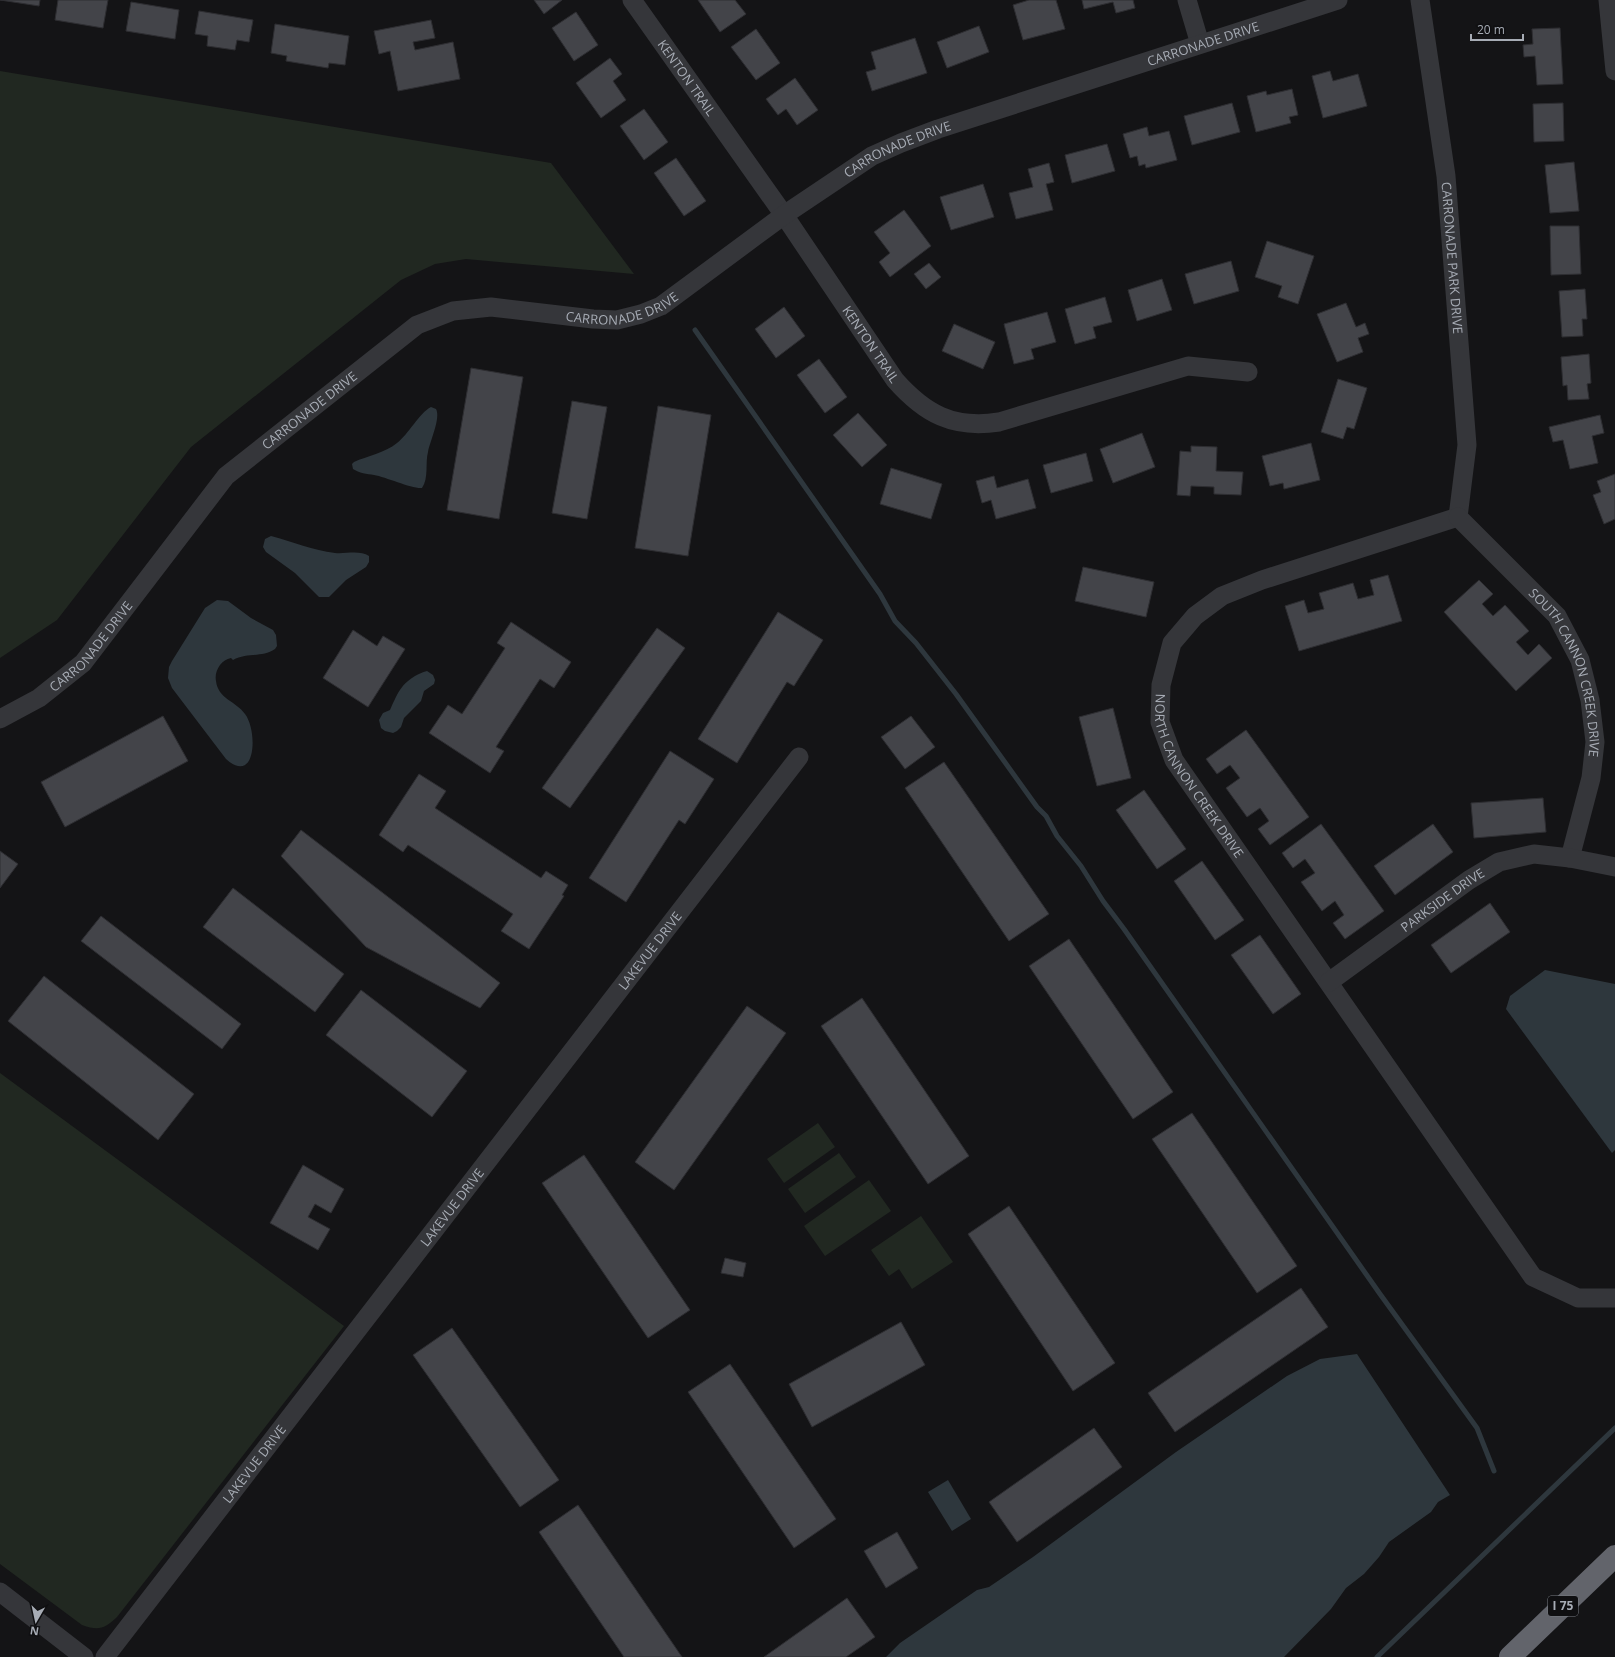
<svg xmlns="http://www.w3.org/2000/svg" width="1615" height="1657" viewBox="0 0 1615 1657" font-family="'Open Sans',sans-serif">
  <style>
    .green { fill: #212821 }
    .water { fill: #2e373d }
    .lines { fill: none; stroke-linecap: round; stroke-linejoin: round }
    .stream { stroke: #2e373d; stroke-width: 5 }
    .building { fill: #434449; stroke: #2e2e32 }
    .minor { stroke: #35363a; stroke-width: 19 }
    .motorway { stroke: #62646b; stroke-width: 22 }
    .labels { text-anchor: middle; stroke-width: 3; stroke-linejoin: round; paint-order: stroke }
    .shield { fill: #0f0f11; stroke: #797d84; stroke-width: 1 }
    .shield-label { font-size: 12px; font-weight: bold; fill: #a7acb5 }
    .street-label { font-size: 13px; fill: #a7acb5; stroke: #0f0f11 }
  </style>
  <rect width="100%" height="100%" fill="#141416"/>
  <g class="green">
    <polygon points="0,71 551,163 634,274 466,259 435,264 401,280 191,447 57,620 0,658"/>
    <path d="M0,1073L344,1326L117,1617C104,1629 99,1631 82,1625L0,1564Z"/>
    <polygon points="818,1123 835,1147 784,1183 767,1159"/>
    <polygon points="839,1153 856,1177 805,1213 788,1189"/>
    <polygon points="869,1180 891,1211 825,1256 804,1226"/>
    <polygon points="921,1216 953,1262 912,1289 899,1269 889,1276 871,1250"/>
  </g>
  <g class="water">
    <path d="M431,407L436,409C441,418 430,441 428,452C425,463 429,478 422,488C412,489 386,477 374,475C367,474 359,473 353,469L352,464L354,462C367,456 385,453 397,443C409,434 419,413 431,407Z"/>
    <path d="M271,536C293,542 313,550 335,553C346,554 360,550 369,556V562L366,567L346,580L329,597H319L295,573L266,552L263,547L265,539Z"/>
    <path d="M217,600L228,601L251,618L273,630L276,635L277,646L275,649C262,658 247,652 233,660L231,658C221,660 214,671 216,681C218,699 236,701 245,714C258,731 256,786 226,759L172,688L168,678L169,667L172,661L205,608Z"/>
    <path d="M427,671L433,675L435,680L434,684L424,691L421,701L404,718L401,727L397,731L393,733L385,731L381,728L379,720L383,713L390,710C397,695 400,685 415,676C419,674 422,672 427,671Z"/>
    <polygon points="1545,970 1615,984 1615,1150 1612,1153 1506,1009 1510,996"/>
    <polygon points="1357,1354 1450,1495 1438,1502 1431,1512 1389,1542 1379,1557 1364,1574 1346,1588 1331,1609 1284,1657 886,1657 900,1643 977,1590 989,1587 1033,1557 1176,1452 1287,1376 1320,1359"/>
    <polygon points="948,1480 971,1519 952,1531 928,1492"/>
  </g>
  <g class="lines">
    <g class="stream">
      <polyline points="695,330 880,594 895,621 916,643 956,694 1037,807 1046,816 1057,836 1081,866 1103,901 1124,929 1380,1294 1477,1428 1494,1471"/>
      <polyline points="1377,1657 1615,1428"/>
    </g>
  </g>
  <g class="building">
    <polygon points="0,0 40,0 39,6"/>
    <polygon points="58,0 108,0 103,28 55,20"/>
    <polygon points="534,0 562,0 544,14"/>
    <polygon points="698,0 735,0 746,14 720,32"/>
    <polygon points="1029,0 1056,0 1065,29 1023,40 1013,5"/>
    <polygon points="1082,0 1133,0 1135,8 1116,13 1113,2 1084,9"/>
    <polygon points="131,2 179,10 175,39 126,31"/>
    <polygon points="199,11 253,20 249,42 237,40 235,50 207,46 208,36 195,34"/>
    <polygon points="576,12 598,45 574,61 552,28"/>
    <polygon points="431,20 435,38 413,42 415,50 453,42 460,79 398,91 390,51 379,54 374,31"/>
    <polygon points="275,24 349,36 345,65 329,63 328,68 286,61 287,56 271,53"/>
    <polygon points="979,26 989,52 947,68 937,42"/>
    <polygon points="1560,28 1563,84 1537,85 1535,56 1524,57 1523,45 1533,44 1532,29"/>
    <polygon points="756,29 780,63 756,80 731,47"/>
    <polygon points="915,38 927,73 872,91 866,72 876,69 871,52"/>
    <polygon points="610,58 622,74 613,81 626,100 601,118 576,83"/>
    <polygon points="1330,71 1333,81 1358,74 1367,106 1323,118 1312,76"/>
    <polygon points="795,78 818,110 797,125 786,109 778,115 766,99"/>
    <polygon points="1292,89 1298,115 1289,117 1291,123 1256,132 1247,96 1266,91 1267,95"/>
    <polygon points="1232,103 1240,132 1192,145 1184,116"/>
    <polygon points="1563,103 1564,141 1534,142 1533,104"/>
    <polygon points="644,109 668,142 644,160 620,126"/>
    <polygon points="1147,127 1149,136 1169,131 1177,160 1146,168 1145,164 1139,166 1137,156 1130,158 1123,134"/>
    <polygon points="1107,144 1115,171 1072,183 1065,155"/>
    <polygon points="676,158 706,201 684,216 654,173"/>
    <polygon points="1574,162 1579,211 1550,213 1545,165"/>
    <polygon points="1049,163 1054,182 1046,184 1053,210 1016,219 1009,193 1033,187 1028,169"/>
    <polygon points="983,184 994,217 951,230 940,197"/>
    <polygon points="904,210 931,246 890,277 879,262 890,253 874,232"/>
    <polygon points="1550,226 1579,226 1581,274 1551,275"/>
    <polygon points="1267,241 1314,256 1298,304 1278,297 1282,286 1255,277"/>
    <polygon points="1231,261 1239,291 1194,304 1185,274"/>
    <polygon points="929,263 941,277 926,289 914,274"/>
    <polygon points="1162,279 1172,310 1137,321 1128,290"/>
    <polygon points="1585,289 1587,319 1582,319 1583,336 1562,337 1559,291"/>
    <polygon points="1105,297 1112,322 1093,327 1096,338 1075,344 1065,309"/>
    <polygon points="1346,303 1356,327 1365,323 1369,334 1358,338 1363,352 1337,362 1317,314"/>
    <polygon points="784,307 805,336 776,358 755,329"/>
    <polygon points="1047,312 1056,342 1031,349 1034,359 1014,364 1004,324"/>
    <polygon points="954,324 995,342 983,369 942,351"/>
    <polygon points="1589,354 1591,383 1587,384 1589,399 1568,400 1567,385 1563,386 1561,357"/>
    <polygon points="819,359 847,397 825,413 797,375"/>
    <polygon points="471,368 523,377 499,519 447,510"/>
    <polygon points="1338,379 1367,388 1354,429 1347,427 1343,439 1321,432"/>
    <polygon points="572,401 607,407 587,519 552,513"/>
    <polygon points="658,406 711,415 688,556 635,548"/>
    <polygon points="858,413 887,445 862,467 833,435"/>
    <polygon points="1600,415 1604,433 1592,436 1598,463 1570,469 1563,440 1553,442 1549,427"/>
    <polygon points="1142,433 1155,467 1113,483 1100,449"/>
    <polygon points="1311,443 1320,480 1284,489 1283,483 1270,486 1262,456"/>
    <polygon points="1191,446 1217,447 1216,471 1243,472 1241,495 1214,494 1214,487 1191,486 1190,496 1177,495 1180,451 1191,452"/>
    <polygon points="1086,453 1093,481 1051,493 1043,465"/>
    <polygon points="891,468 942,484 931,519 880,504"/>
    <polygon points="1615,474 1615,519 1604,524 1593,495 1601,492 1597,481"/>
    <polygon points="994,476 997,488 1028,479 1036,508 996,519 991,500 982,503 976,481"/>
    <polygon points="1083,567 1154,582 1146,617 1075,601"/>
    <polygon points="1388,575 1402,621 1299,651 1285,606 1304,600 1308,613 1324,609 1319,593 1353,583 1358,599 1374,595 1370,580"/>
    <polygon points="1479,580 1493,594 1482,604 1493,616 1505,605 1529,631 1516,642 1528,655 1539,644 1552,658 1516,691 1444,612"/>
    <polygon points="778,612 823,640 794,686 787,682 737,763 698,739"/>
    <polygon points="511,622 571,662 554,688 540,679 496,747 504,751 490,773 429,733 448,705 462,714 505,648 497,643"/>
    <polygon points="657,628 685,648 570,808 542,788"/>
    <polygon points="353,630 377,646 383,636 405,649 368,707 323,678"/>
    <polygon points="1113,708 1131,778 1097,786 1079,717"/>
    <polygon points="163,716 188,761 65,827 41,782"/>
    <polygon points="911,716 935,747 905,769 881,737"/>
    <polygon points="1246,730 1309,817 1270,845 1258,829 1269,821 1260,808 1247,817 1226,788 1240,778 1230,765 1217,774 1206,759"/>
    <polygon points="670,751 714,779 685,824 679,820 626,902 589,878"/>
    <polygon points="944,762 1049,914 1009,941 905,788"/>
    <polygon points="419,774 446,791 435,808 541,878 546,871 568,885 562,895 564,896 529,949 501,931 513,914 408,845 403,852 379,835"/>
    <polygon points="1144,790 1186,849 1157,869 1116,810"/>
    <polygon points="1543,798 1546,832 1474,838 1471,803"/>
    <polygon points="1321,824 1384,911 1345,939 1333,923 1344,915 1335,901 1322,911 1301,882 1315,873 1305,859 1293,868 1282,853"/>
    <polygon points="1433,824 1453,852 1395,895 1374,866"/>
    <polygon points="301,830 500,983 480,1008 366,947 281,856"/>
    <polygon points="0,851 18,864 0,888"/>
    <polygon points="1202,861 1244,920 1215,940 1174,881"/>
    <polygon points="233,888 344,974 315,1012 203,927"/>
    <polygon points="1490,903 1510,932 1451,973 1431,945"/>
    <polygon points="101,916 241,1024 222,1049 81,941"/>
    <polygon points="1260,935 1301,994 1273,1014 1231,955"/>
    <polygon points="1069,939 1173,1092 1133,1119 1029,966"/>
    <polygon points="44,976 194,1094 158,1140 8,1021"/>
    <polygon points="361,990 467,1071 432,1117 326,1035"/>
    <polygon points="862,998 969,1156 928,1184 821,1026"/>
    <polygon points="747,1006 786,1033 674,1190 635,1162"/>
    <polygon points="1192,1113 1297,1266 1257,1293 1152,1139"/>
    <polygon points="584,1155 690,1310 648,1338 542,1183"/>
    <polygon points="303,1165 344,1189 331,1213 315,1204 308,1217 330,1229 318,1250 270,1223"/>
    <polygon points="1009,1206 1115,1363 1073,1391 968,1234"/>
    <polygon points="725,1258 746,1263 743,1277 721,1273"/>
    <polygon points="1301,1288 1328,1327 1175,1432 1148,1393"/>
    <polygon points="901,1322 925,1365 812,1427 789,1384"/>
    <polygon points="452,1328 559,1480 520,1507 413,1355"/>
    <polygon points="730,1364 836,1519 794,1548 688,1392"/>
    <polygon points="1094,1428 1122,1467 1017,1542 989,1502"/>
    <polygon points="578,1505 682,1657 624,1657 539,1532"/>
    <polygon points="897,1532 918,1568 886,1588 864,1551"/>
    <polygon points="847,1598 875,1637 846,1657 764,1657"/>
  </g>
  <g class="lines">
    <g class="minor">
      <path id="s1" d="M632,0L784,215L895,380C925,414 953,429 999,422L1188,366L1248,372"/>
      <polyline points="1187,0 1200,44"/>
      <path id="s2" d="M1420,0L1446,176L1467,445L1458,517"/>
      <polyline points="1608,0 1615,71"/>
      <path id="s3" d="M1458,517L1262,580L1222,596L1195,616L1172,643L1161,685L1160,722L1174,760L1533,1277L1578,1298H1615"/>
      <path id="s4" d="M1458,517L1557,616L1580,660L1590,700L1595,742L1591,778L1570,858"/>
      <path id="s5" d="M0,719L39,698L83,663L226,476L417,325L453,311L491,307L593,319L617,320L641,314L661,306L784,215L872,156L901,143L938,129L1338,0"/>
      <path id="s6" d="M1329,982L1469,880L1499,862L1534,854L1570,858L1615,867"/>
      <polyline points="0,1592 84,1657"/>
      <path id="s7" d="M105,1657L799,757"/>
    </g>
    <polyline class="motorway" points="1510,1657 1615,1556"/>
  </g>
  <g class="labels">
    <rect class="shield" x="1548" y="1596" width="30" height="20" rx="3"/>
    <g class="shield-label">
      <text x="1563" y="1610">I 75</text>
    </g>
    <g class="street-label">
      <text dy="5" stroke="none"><textPath href="#s5" startOffset="1438">CARRONADE DRIVE</textPath></text>
      <text dy="5" stroke="none"><textPath href="#s1" startOffset="95">KENTON TRAIL</textPath></text>
      <text dy="5" stroke="none"><textPath href="#s5" startOffset="1114">CARRONADE DRIVE</textPath></text>
      <text dy="5" stroke="none"><textPath href="#s2" startOffset="260">CARRONADE PARK DRIVE</textPath></text>
      <text dy="5" stroke="none"><textPath href="#s5" startOffset="790">CARRONADE DRIVE</textPath></text>
      <text dy="5" stroke="none"><textPath href="#s1" startOffset="419">KENTON TRAIL</textPath></text>
      <text dy="5" stroke="none"><textPath href="#s5" startOffset="442">CARRONADE DRIVE</textPath></text>
      <text dy="5" stroke="none"><textPath href="#s5" startOffset="118">CARRONADE DRIVE</textPath></text>
      <text dy="5" stroke="none"><textPath href="#s4" startOffset="196">SOUTH CANNON CREEK DRIVE</textPath></text>
      <text dy="5" stroke="none"><textPath href="#s3" startOffset="463">NORTH CANNON CREEK DRIVE</textPath></text>
      <text dy="5" stroke="none"><textPath href="#s6" startOffset="140">PARKSIDE DRIVE</textPath></text>
      <text dy="5" stroke="none"><textPath href="#s7" startOffset="892">LAKEVUE DRIVE</textPath></text>
      <text dy="5" stroke="none"><textPath href="#s7" startOffset="568">LAKEVUE DRIVE</textPath></text>
      <text dy="5" stroke="none"><textPath href="#s7" startOffset="244">LAKEVUE DRIVE</textPath></text>
    </g>
  </g>
  <g transform="translate(36 1621) rotate(189)" stroke="#0f0f11" stroke-width="3" paint-order="stroke">
  <path d="M0-3L7 15L0 10L-7 15Z" fill="#a7acb5"/>
  <text y="-6" font-size="11" font-weight="bold" text-anchor="middle" fill="#a7acb5">N</text>
  </g>
  <path d="M1471 34v6h52v-6" fill="none" stroke="#a7acb5" stroke-width="2"/>
  <text x="1477" y="34" font-size="12" fill="#a7acb5" stroke="#0f0f11" stroke-width="3" paint-order="stroke">20 m</text>
</svg>
